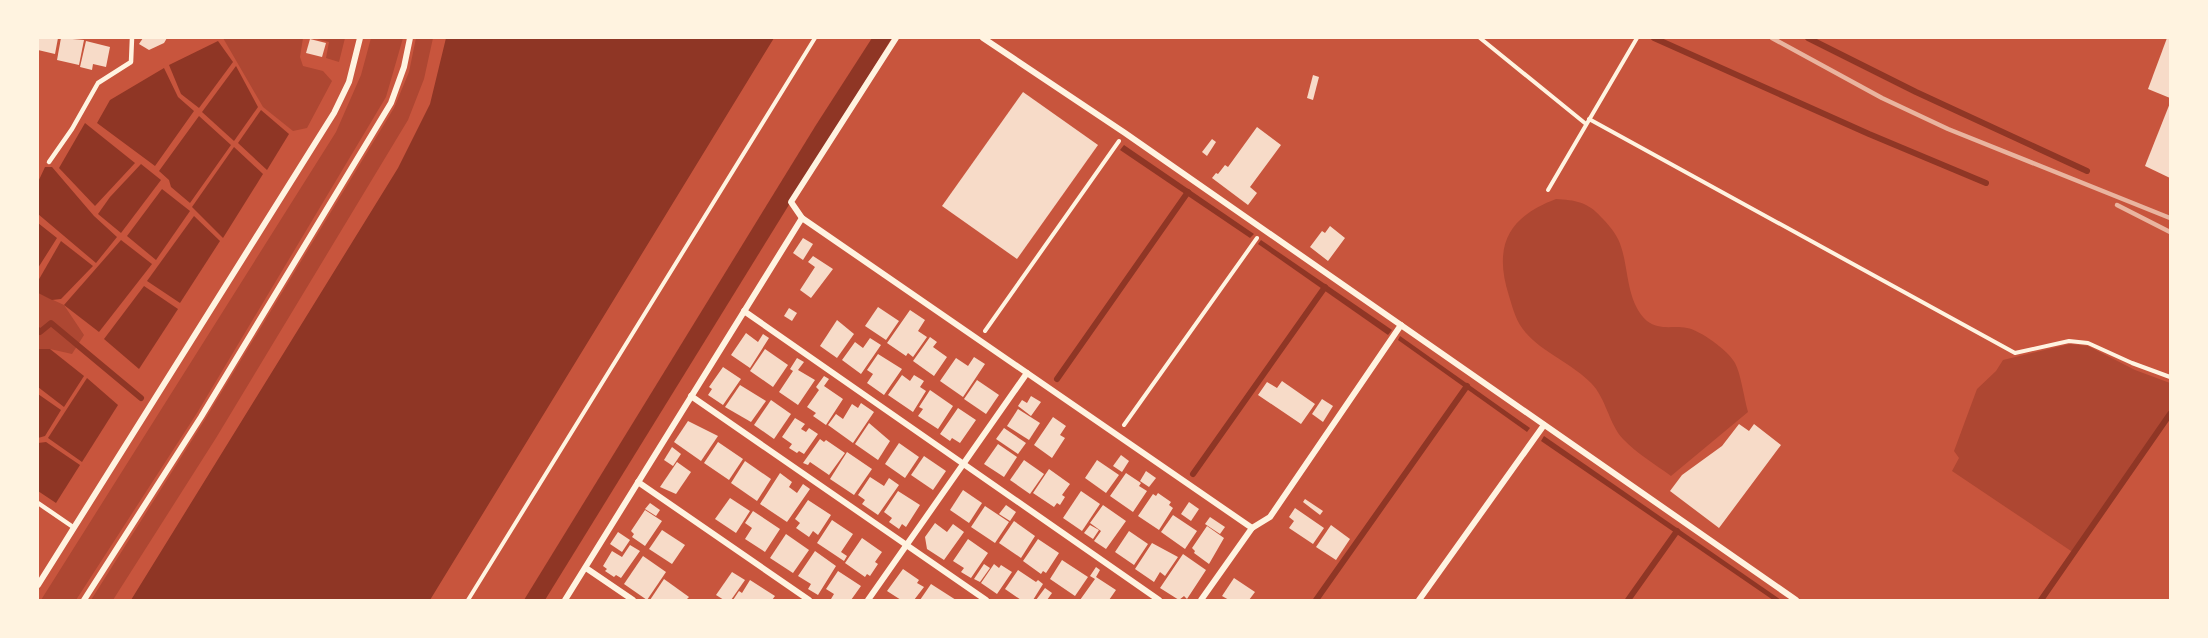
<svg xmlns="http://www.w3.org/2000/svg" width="2208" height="638" viewBox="0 0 2208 638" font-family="'Asap Condensed',sans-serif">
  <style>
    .green { fill: #ae4732 }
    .water { fill: #8f3625 }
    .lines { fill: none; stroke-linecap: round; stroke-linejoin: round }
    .stream { stroke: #8f3625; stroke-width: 6 }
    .building { fill: #f7dbc8 }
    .path { stroke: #fff3e0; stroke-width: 4 }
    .service { stroke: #fff3e0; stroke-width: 4.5 }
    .minor { stroke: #fff3e0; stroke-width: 6 }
    .rail { stroke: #e9b49f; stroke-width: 4.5 }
  </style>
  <rect width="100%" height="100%" fill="#c8553d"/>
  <g class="green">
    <polygon points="223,38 303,38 300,57 303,66 323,71 332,81 307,128 293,131 263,107"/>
    <polygon points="313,38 345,38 339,62 326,58 329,42"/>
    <polygon points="371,38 403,38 386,97 197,413 76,600 41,600 336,132 361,75"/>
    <polygon points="416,38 433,38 424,79 408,120 216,438 113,600 91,600 204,421 394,108 409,72"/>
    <path d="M1556,199C1575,200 1588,202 1601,217C1607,223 1614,231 1618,239C1630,264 1624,300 1647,321C1660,331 1673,325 1687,328C1700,330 1729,351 1735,363C1741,374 1744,398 1748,412L1671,476C1655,464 1636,453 1623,439C1609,424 1606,398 1591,383C1574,365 1541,351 1526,333C1516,322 1513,309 1509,296C1493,246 1508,217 1556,199Z"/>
    <polygon points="38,293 64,305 84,335 72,354 50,349 38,349"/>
    <polygon points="2070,344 2088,346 2135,370 2170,383 2170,414 2074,553 1952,471 1959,458 1954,451 1977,389 1996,371 2003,360"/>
  </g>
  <g class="water">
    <polygon points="446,38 774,38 430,600 131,600 398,168 430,104"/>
    <polygon points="872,38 892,38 545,600 524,600 816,125"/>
    <polygon points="218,41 233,62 199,108 181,94 169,65"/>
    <polygon points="236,66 258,107 234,141 202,112"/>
    <polygon points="164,68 178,97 194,111 155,166 97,123 110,100"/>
    <polygon points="261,110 289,134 267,170 238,143"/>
    <polygon points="199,116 231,145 190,203 171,187 169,180 159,171"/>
    <polygon points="85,123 135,163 95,206 59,168"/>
    <polygon points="1124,145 1254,234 1250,238 1120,150"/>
    <polygon points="234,147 263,174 223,238 192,207"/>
    <polygon points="141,164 161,180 121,233 98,214 110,197"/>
    <polygon points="45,167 52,167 94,216 117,237 96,263 38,214 38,182"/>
    <polygon points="162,189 190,211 156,260 127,236"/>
    <polygon points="194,216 220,241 180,303 147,281"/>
    <polygon points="38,223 57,238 38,268 38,222"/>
    <polygon points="121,240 152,264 99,332 64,305"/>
    <polygon points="1261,240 1392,330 1388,335 1258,244"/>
    <polygon points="61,241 93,266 61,299 52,300 38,293 38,281"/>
    <polygon points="144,286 178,309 139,369 104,339"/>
    <polygon points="1400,336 1530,428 1527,432 1398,340"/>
    <polygon points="38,349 50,349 84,376 64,407 38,387"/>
    <polygon points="87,378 118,405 82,462 48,438"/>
    <polygon points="38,394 61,410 45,436 38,438"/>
    <polygon points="1544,436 1781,600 1773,600 1541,441"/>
    <polygon points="46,442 80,465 56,503 38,491 38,443"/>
  </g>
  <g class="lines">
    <g class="stream">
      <polyline points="1654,38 1869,134 1986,183"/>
      <polyline points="1808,38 1916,92 2087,171"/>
      <polyline points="38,330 40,332 51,323 141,398"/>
      <polyline points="1057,379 1188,192"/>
      <polyline points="1193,474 1325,287"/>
      <polyline points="1316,600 1467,386"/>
      <polyline points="1628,600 1677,531"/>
      <polyline points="2041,600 2170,414"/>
    </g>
  </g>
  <g class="building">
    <polygon points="39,38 58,38 55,54 38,50"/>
    <polygon points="61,38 84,40 79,65 57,60"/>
    <polygon points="143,38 167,38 164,43 149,50 139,44"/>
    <polygon points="2167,38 2170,38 2170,98 2148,89"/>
    <polygon points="310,39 326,43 322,57 306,53"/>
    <polygon points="86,41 110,47 106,67 93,64 92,70 80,67"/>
    <polygon points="1313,75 1319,77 1313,100 1307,98"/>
    <polygon points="1023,92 1098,145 1017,259 942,206"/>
    <polygon points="2170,103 2170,178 2145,166"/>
    <polygon points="1257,127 1281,145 1250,187 1257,193 1248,205 1212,178 1216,173 1218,174 1225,165 1228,167"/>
    <polygon points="1212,139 1216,142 1207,156 1202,152"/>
    <polygon points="1330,226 1345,238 1328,261 1310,247 1322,231 1325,233"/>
    <polygon points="803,238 813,244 803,260 793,253"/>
    <polygon points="813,256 833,269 811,298 800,290 815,267 808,262"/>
    <polygon points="878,307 899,321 886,340 865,326"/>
    <polygon points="789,308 797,313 792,321 784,316"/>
    <polygon points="910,310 925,320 918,331 927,337 913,357 908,353 906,356 887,343"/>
    <polygon points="837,320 854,334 837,358 820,346"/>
    <polygon points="746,333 758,342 763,334 769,338 750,368 731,355"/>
    <polygon points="930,337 937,342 933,347 947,357 934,376 913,361"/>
    <polygon points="870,338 881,345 861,374 842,360 855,342 863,348"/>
    <polygon points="765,349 788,365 773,387 750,371"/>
    <polygon points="878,354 902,369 884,395 867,383 873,374 867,370"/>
    <polygon points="974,357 985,364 963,397 940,381 956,358 968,366"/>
    <polygon points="797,358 804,362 798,370 815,380 798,405 779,392 793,371 790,369"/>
    <polygon points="723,367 741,379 723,405 708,395 712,389 709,387"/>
    <polygon points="902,375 910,381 914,375 924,381 920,387 926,391 913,412 888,395"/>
    <polygon points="824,376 829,379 824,386 843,399 826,425 813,416 816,413 807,407 819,390 816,387"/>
    <polygon points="977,380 999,395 986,414 964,399"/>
    <polygon points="1282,381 1315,404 1301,424 1258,395 1267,382 1277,388"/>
    <polygon points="740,385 766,401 751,422 725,407"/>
    <polygon points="930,390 953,406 938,429 918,416 923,409 919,407"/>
    <polygon points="1031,396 1041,402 1031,416 1018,406 1022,400 1027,403"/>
    <polygon points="1322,399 1333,406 1323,422 1312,414"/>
    <polygon points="771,400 791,414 774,439 754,425"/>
    <polygon points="861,403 874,412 853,443 828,425 836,414 843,419 852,404 858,408"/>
    <polygon points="958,408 976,420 960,443 952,438 950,441 940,434"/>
    <polygon points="1018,409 1040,423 1029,440 1007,426"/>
    <polygon points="1053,417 1066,426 1060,435 1065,438 1052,458 1034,445"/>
    <polygon points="795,418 805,424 801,429 806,432 809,428 818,434 804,454 799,451 797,453 789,448 792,444 782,437"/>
    <polygon points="688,421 718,436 701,461 674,442"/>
    <polygon points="869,423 890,441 878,460 855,444"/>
    <polygon points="1739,424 1749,431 1754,424 1781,445 1719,528 1670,491 1682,475 1722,446"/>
    <polygon points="1004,428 1026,443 1018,454 996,439"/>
    <polygon points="820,439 824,442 826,440 845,453 829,475 810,462 808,465 803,463"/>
    <polygon points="718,442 743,459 729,480 704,463"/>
    <polygon points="899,443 919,457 905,478 885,464"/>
    <polygon points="998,444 1017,457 1004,477 984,464"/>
    <polygon points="672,447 681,454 673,466 664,460"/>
    <polygon points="847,452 872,469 854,495 830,479"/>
    <polygon points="1121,455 1129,461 1122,472 1113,466"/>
    <polygon points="924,456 946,471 933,490 911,475"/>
    <polygon points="1024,460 1044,474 1030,494 1010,480"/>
    <polygon points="1097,460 1119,475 1106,493 1085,478"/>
    <polygon points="745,461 771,479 757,501 731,483"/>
    <polygon points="677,462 691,472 676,494 660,487"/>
    <polygon points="1049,469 1070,484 1062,495 1065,497 1060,505 1057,503 1054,507 1033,493"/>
    <polygon points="1146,471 1156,478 1149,487 1140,481"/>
    <polygon points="780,473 792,482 789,487 797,493 803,484 810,489 787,522 760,504"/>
    <polygon points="1126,473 1141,483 1139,486 1147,491 1133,512 1110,496"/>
    <polygon points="870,477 884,486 889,478 899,485 878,515 862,504 865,500 858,495"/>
    <polygon points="963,490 982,503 969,523 950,510"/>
    <polygon points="898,491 920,505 906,527 902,524 899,529 889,522 892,518 884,512"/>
    <polygon points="1081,491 1100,504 1082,531 1063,518"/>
    <polygon points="1158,493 1171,502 1169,505 1173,508 1159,530 1138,516 1153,494 1156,496"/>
    <polygon points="730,498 750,511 736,533 715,519"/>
    <polygon points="1305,499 1323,511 1320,515 1303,502"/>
    <polygon points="808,500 831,515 818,535 813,531 809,537 796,528 800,523 795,519"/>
    <polygon points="1189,502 1199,509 1191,521 1181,514"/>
    <polygon points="650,503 660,510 656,516 645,509"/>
    <polygon points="1006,505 1016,512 1010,521 999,514"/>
    <polygon points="1103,505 1126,521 1106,549 1094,541 1101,531 1090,523"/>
    <polygon points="985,506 1009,522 995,543 971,527"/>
    <polygon points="1295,508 1324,528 1313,544 1289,528 1294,521 1289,517"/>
    <polygon points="645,510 662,521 645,546 632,537 634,534 631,531"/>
    <polygon points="753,511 780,529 765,552 745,539 752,528 745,523"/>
    <polygon points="1173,515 1197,531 1185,549 1161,532"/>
    <polygon points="1210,517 1225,527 1220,534 1205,524"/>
    <polygon points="832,520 853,534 841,552 847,556 844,561 817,543"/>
    <polygon points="1014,521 1035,536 1021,558 999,543"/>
    <polygon points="935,523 947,532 953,524 964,532 944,560 927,549 925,537"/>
    <polygon points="1090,525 1099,530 1093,539 1084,533"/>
    <polygon points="1331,525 1350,539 1336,560 1316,547"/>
    <polygon points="1207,526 1224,538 1209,564 1194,553 1195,551 1192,548"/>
    <polygon points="662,530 685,545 672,564 649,549"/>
    <polygon points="1129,531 1148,544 1134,565 1115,552"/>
    <polygon points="618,532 630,540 622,552 610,544"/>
    <polygon points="786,534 809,550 793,573 770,558"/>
    <polygon points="862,538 882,552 875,562 878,564 870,576 867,574 865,577 845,563"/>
    <polygon points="968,539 988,553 971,578 961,572 964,568 953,561"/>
    <polygon points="1038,539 1059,553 1046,573 1043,571 1041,574 1023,561"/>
    <polygon points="1152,543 1178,557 1165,576 1160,572 1154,582 1135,569"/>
    <polygon points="630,545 640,551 621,578 616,575 614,577 605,571 607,569 603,566 612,551 622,557"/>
    <polygon points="815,551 836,566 818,595 808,589 811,584 798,576"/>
    <polygon points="1183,554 1206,570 1187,599 1184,596 1179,600 1160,588"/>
    <polygon points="643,556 666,572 647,600 624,584"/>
    <polygon points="1062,560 1088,577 1075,596 1050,579"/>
    <polygon points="984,564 990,568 980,582 974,579"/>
    <polygon points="994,564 999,568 1001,565 1012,572 997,594 981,583"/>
    <polygon points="1096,567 1100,570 1096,577 1116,590 1109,600 1080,600 1095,579 1090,576"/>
    <polygon points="903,569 919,580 917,583 924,587 914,600 901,600 887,591"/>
    <polygon points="1018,570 1036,582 1038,580 1043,584 1033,600 1021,600 1005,589"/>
    <polygon points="838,571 861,586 851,600 833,600 831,599 834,594 826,589"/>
    <polygon points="732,572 745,580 731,600 724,600 716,595"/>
    <polygon points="1234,578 1255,592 1249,600 1229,600 1222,596"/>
    <polygon points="664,579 689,597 686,600 650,600"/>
    <polygon points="750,580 775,596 772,600 733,600 739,591 742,593"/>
    <polygon points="931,584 956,600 920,600"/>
    <polygon points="1045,588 1052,593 1047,600 1036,600"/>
  </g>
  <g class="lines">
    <g class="path">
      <polyline points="1480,38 1586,124"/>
      <polyline points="1589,119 2015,353 2069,341 2088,343 2132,363 2170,377"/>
      <polyline points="1548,190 1637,38"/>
      <polyline points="985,331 1119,141"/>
      <polyline points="1124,425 1257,238"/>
      <polyline points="468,600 815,38"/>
    </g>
    <g class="service">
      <polyline points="49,162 72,129 98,83 131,62 132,38"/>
      <polyline points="38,503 73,527"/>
    </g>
    <g class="minor">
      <polyline points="983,38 1125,133 1796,600"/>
      <polyline points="802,218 791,202 896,38"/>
      <polyline points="744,311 1159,600"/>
      <polyline points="691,396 986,600"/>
      <polyline points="638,482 809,600"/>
      <polyline points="1252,528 1270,517 1401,325"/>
      <polyline points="586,568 633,600"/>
      <polyline points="38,585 334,113 349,82 360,38"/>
      <polyline points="84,600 201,417 391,103 404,67 410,38"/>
      <polyline points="565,600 802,218 1252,528 1201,600"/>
      <polyline points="868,600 1027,373"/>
      <polyline points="1419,600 1544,425"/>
    </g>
    <g class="rail">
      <polyline points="1772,38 1882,98 1948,129 2170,218"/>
      <polyline points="2117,205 2170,232"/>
    </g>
  </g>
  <rect width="2208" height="638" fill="none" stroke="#fff3e0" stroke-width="78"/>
</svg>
